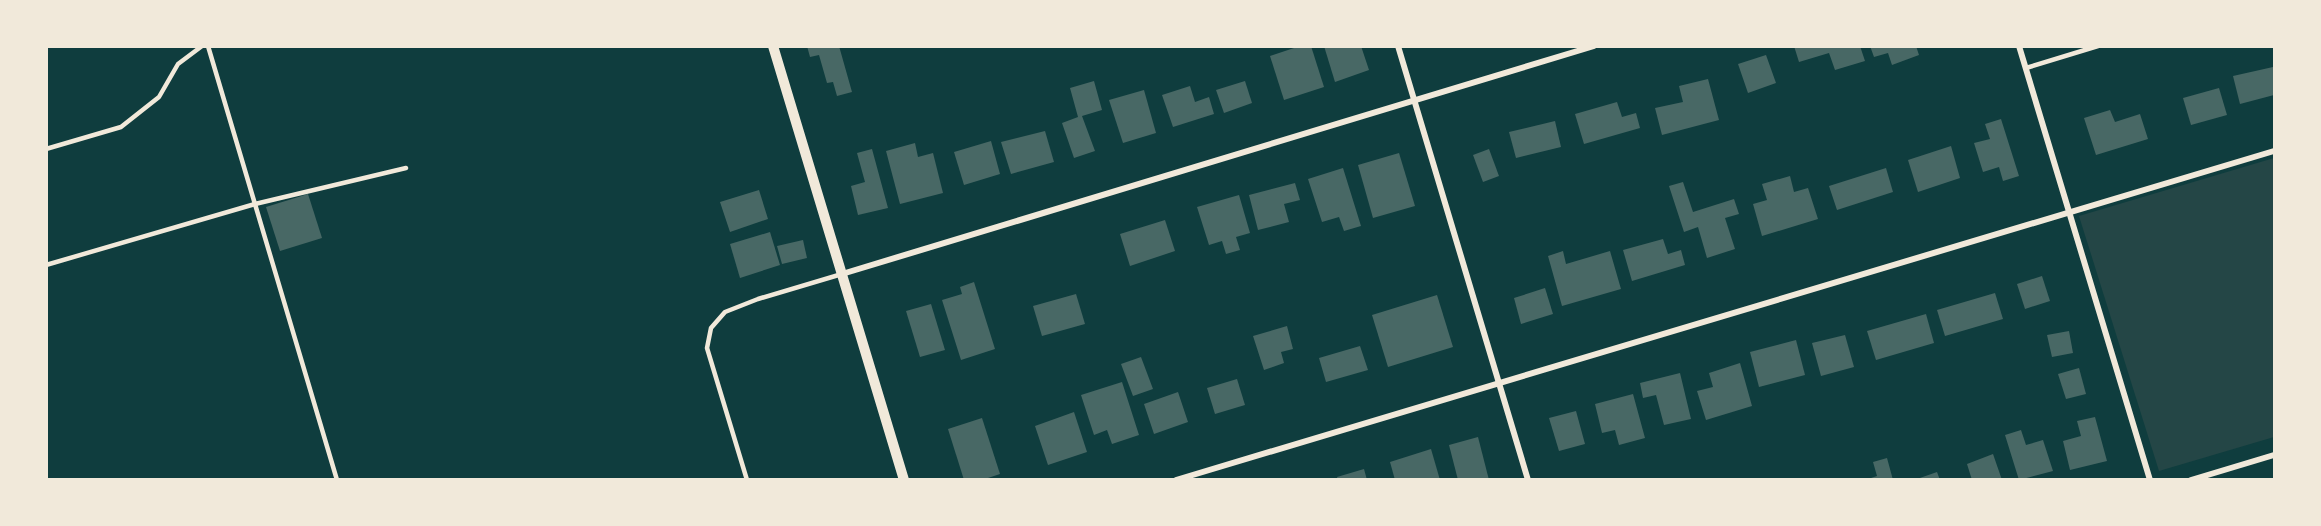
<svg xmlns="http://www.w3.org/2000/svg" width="2321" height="526" viewBox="0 0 2321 526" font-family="Poppins,sans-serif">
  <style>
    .green { fill: #244646 }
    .building { fill: #486865 }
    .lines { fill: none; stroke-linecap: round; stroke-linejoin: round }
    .service { stroke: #f1e9da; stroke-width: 4.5 }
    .minor { stroke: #f1e9da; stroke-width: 6 }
    .tertiary { stroke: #f1e9da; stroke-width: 10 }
  </style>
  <rect width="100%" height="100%" fill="#0f3d3e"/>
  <polygon class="green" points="2274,158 2274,437 2159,471 2079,216"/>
  <g class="building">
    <polygon points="807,46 839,46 852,92 837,96 833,82 827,83 819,55 810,57"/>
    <polygon points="1300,46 1311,46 1324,87 1284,100 1270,56"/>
    <polygon points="1324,46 1361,46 1369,70 1335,82"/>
    <polygon points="1794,46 1860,46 1865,61 1835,70 1829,53 1799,62"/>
    <polygon points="1870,46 1916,46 1919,55 1892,65 1888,53 1874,57"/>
    <polygon points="1766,55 1776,83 1748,93 1738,64"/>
    <polygon points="2273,67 2274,95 2240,104 2233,76"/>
    <polygon points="1708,79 1719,120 1662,135 1655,108 1683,102 1679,86"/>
    <polygon points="1094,81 1102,110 1082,116 1095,151 1074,158 1062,123 1078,117 1070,88"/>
    <polygon points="1245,81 1252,103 1224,113 1216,90"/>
    <polygon points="1190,86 1195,102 1209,97 1214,114 1173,127 1162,95"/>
    <polygon points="2219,88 2227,115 2191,125 2183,98"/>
    <polygon points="1144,90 1156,133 1123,143 1109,100"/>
    <polygon points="1617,102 1622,117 1636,113 1640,128 1584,144 1575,114"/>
    <polygon points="2110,110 2115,122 2140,114 2148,139 2096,155 2084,118"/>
    <polygon points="2001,119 2019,176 2003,181 1999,167 1983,172 1974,143 1990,139 1985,124"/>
    <polygon points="1555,121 1561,147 1516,158 1509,132"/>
    <polygon points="1045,131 1054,162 1011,174 1001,142"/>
    <polygon points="991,141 1000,174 964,185 954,152"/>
    <polygon points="915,143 918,157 933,153 943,193 900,204 886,151"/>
    <polygon points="1951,146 1960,178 1918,192 1908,160"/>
    <polygon points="872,149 888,208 858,215 851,186 865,182 857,153"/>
    <polygon points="1489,149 1499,176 1483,182 1473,155"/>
    <polygon points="1399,153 1415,206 1373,218 1358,165"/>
    <polygon points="1343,168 1361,226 1344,231 1339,217 1322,222 1308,179"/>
    <polygon points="1886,168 1893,192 1837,210 1829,186"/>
    <polygon points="1790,176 1794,192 1808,188 1818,219 1762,236 1753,204 1767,200 1762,184"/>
    <polygon points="1683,182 1693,212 1734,199 1739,214 1725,218 1735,249 1707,258 1698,227 1684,232 1669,186"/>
    <polygon points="1295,183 1300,200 1284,204 1289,222 1258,230 1249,195"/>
    <polygon points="759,190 768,219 730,232 720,202"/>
    <polygon points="308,194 322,238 280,251 266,207"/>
    <polygon points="1239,195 1250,233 1236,237 1240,250 1226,254 1222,241 1209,245 1197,207"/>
    <polygon points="1165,220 1175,251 1130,266 1120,234"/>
    <polygon points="770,232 780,265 740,278 730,244"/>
    <polygon points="1663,239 1668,254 1681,250 1685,265 1632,281 1623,250"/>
    <polygon points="803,240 807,258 782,264 777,246"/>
    <polygon points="1563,251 1566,264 1610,251 1621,289 1562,306 1548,256"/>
    <polygon points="2042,276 2050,301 2025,309 2017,284"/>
    <polygon points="974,282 995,349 961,360 942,300 962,294 960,287"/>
    <polygon points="1545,288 1553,314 1521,324 1514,298"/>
    <polygon points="1995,293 2003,319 1945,336 1937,310"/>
    <polygon points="1076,294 1085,324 1042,336 1033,306"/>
    <polygon points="1437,295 1453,347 1388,367 1372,315"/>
    <polygon points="931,304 945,350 920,357 906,311"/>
    <polygon points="1926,314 1934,343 1876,360 1867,331"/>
    <polygon points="1287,326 1293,349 1281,352 1284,363 1264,370 1253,336"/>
    <polygon points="2069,331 2073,353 2052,357 2047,335"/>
    <polygon points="1845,335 1854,367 1821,376 1812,343"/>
    <polygon points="1796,340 1805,375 1759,387 1750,352"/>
    <polygon points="1360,346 1368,370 1326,382 1319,358"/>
    <polygon points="1141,357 1153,389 1133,396 1121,364"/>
    <polygon points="1740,363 1752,406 1706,420 1697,391 1713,387 1709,373"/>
    <polygon points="2079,368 2086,394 2066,399 2058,374"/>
    <polygon points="1680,373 1691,419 1664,425 1656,395 1643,398 1640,383"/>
    <polygon points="1237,379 1245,405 1215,414 1207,388"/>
    <polygon points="1122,382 1139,435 1112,444 1107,430 1094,435 1081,395"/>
    <polygon points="1178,392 1188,422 1154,434 1144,404"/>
    <polygon points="1633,394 1645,438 1619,445 1615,430 1602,433 1595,404"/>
    <polygon points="1576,411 1585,444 1559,451 1549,418"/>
    <polygon points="1074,412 1087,452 1048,465 1035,426"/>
    <polygon points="2095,417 2107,461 2070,470 2063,441 2081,436 2077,421"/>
    <polygon points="982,418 1000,474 982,480 964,480 948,429"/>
    <polygon points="2021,430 2026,445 2043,440 2053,471 2019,480 2005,435"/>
    <polygon points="1478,437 1489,480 1458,480 1449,445"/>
    <polygon points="1431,449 1440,480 1395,480 1390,462"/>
    <polygon points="1993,454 2002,480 1972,480 1967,464"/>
    <polygon points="1887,458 1893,480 1865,480 1877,476 1873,462"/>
    <polygon points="1364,469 1367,480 1338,480 1337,477"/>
    <polygon points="1937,472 1940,480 1917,480 1917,479"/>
  </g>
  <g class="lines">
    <g class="service">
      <polyline points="208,46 337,480"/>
      <polyline points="2026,68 2098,46"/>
      <polyline points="46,149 121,127 159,97 178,64 202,46"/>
      <polyline points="46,265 255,204 406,168"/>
      <polyline points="747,480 707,348 711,328 725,312 758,299 842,274"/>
    </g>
    <g class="minor">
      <polyline points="1398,46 1528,480"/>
      <polyline points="2019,46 2150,480"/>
      <polyline points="842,274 1594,46"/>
      <polyline points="1176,480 2274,151"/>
      <polyline points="2191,480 2274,455"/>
    </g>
    <polyline class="tertiary" points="773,46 904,480"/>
  </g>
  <rect width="2321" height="526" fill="none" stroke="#f1e9da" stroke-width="96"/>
</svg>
